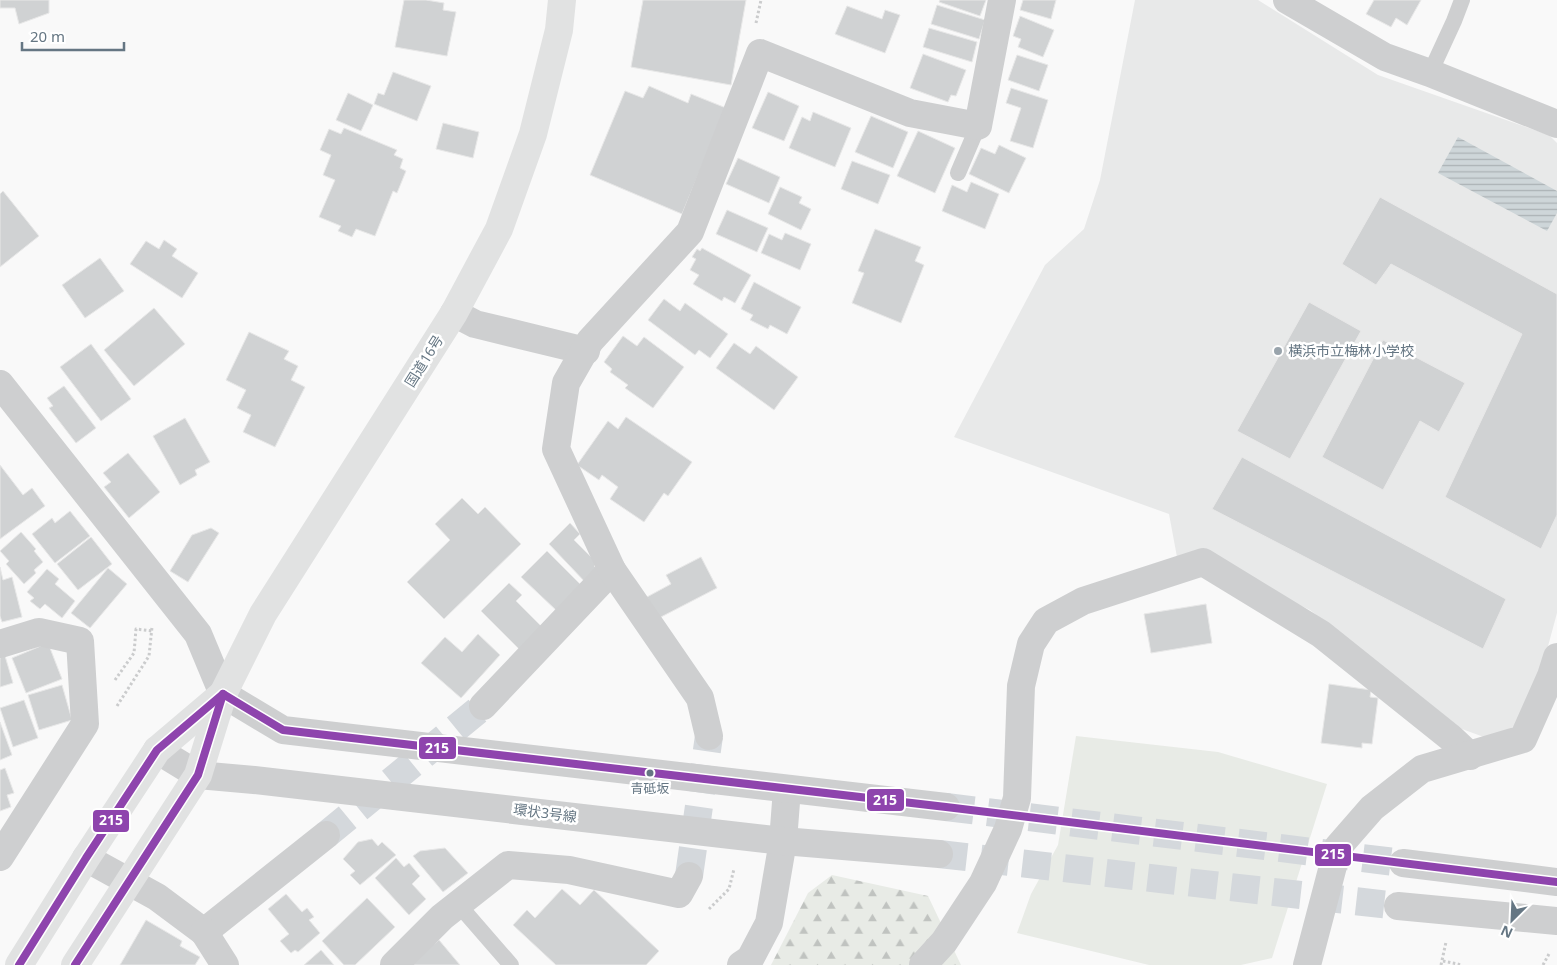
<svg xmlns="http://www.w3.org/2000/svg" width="1557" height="965" viewBox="0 0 1557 965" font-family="'Noto Sans','Noto Sans JP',sans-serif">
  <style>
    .built { fill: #e8e9e9 }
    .forest { fill: url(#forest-firs) }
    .green { fill: #e8ebe6 }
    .water { fill: url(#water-rules) }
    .building { fill: #d0d2d3; stroke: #e8e8e8 }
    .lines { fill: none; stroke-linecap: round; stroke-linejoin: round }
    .minor-tunnel { stroke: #d4d8dc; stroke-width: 28; stroke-dasharray: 28 14; stroke-linecap: butt }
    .tertiary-tunnel { stroke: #d4d8dc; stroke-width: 28; stroke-dasharray: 28 14; stroke-linecap: butt }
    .path { stroke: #cbcccd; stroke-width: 3; stroke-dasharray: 2.5 2.5; stroke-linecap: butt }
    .service { stroke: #cecfd0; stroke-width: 16 }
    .minor { stroke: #cecfd0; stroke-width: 28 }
    .tertiary { stroke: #cecfd0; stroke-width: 28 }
    .trunk { stroke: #e1e2e2; stroke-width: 28 }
    .bus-1-casing { stroke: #fff; stroke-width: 11 }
    .bus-1 { stroke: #8e44ad; stroke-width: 8 }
    .poi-dot { fill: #99a4ac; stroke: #fff; stroke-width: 2 }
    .bus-dot { fill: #657683; stroke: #fff; stroke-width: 2 }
    .labels { text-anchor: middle; stroke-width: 5; stroke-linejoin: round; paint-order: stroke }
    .bus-label { font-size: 13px; fill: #657683; stroke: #fff }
    .poi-label { font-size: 14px; fill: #657683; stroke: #fff; text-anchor: start }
    .street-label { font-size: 14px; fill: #657683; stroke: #fff }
    .line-badge { stroke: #fff; stroke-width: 2 }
    .badge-label { font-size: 14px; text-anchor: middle; font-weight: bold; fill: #fff }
  </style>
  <defs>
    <pattern id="forest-firs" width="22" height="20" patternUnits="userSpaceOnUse" patternTransform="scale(1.25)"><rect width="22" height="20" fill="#e8ebe6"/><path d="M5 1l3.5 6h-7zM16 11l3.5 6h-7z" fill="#c0c3c0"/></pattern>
    <pattern id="water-rules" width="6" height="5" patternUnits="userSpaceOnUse" patternTransform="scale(1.25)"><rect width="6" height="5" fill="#ced6d9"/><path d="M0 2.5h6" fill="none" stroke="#abb2b5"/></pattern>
  </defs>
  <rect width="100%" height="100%" fill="#f9f9f9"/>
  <polygon class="built" points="1135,0 1258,0 1378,75 1549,135 1557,143 1557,613 1541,672 1517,724 1492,740 1462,729 1310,610 1197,555 1177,557 1169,514 954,437 1045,265 1084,229 1100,180"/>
  <polygon class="forest" points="832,875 928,896 961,965 771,965 808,893"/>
  <polygon class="green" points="1076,736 1218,752 1327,784 1272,958 1241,965 1149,965 1017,933 1031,894 1058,845"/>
  <polygon class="water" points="1458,137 1557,191 1557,213 1547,231 1438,173"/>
  <g class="building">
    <polygon points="0,0 49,0 49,13 19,24 15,8 0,8"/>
    <polygon points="404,0 426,0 444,3 443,10 456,12 447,56 395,47"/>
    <polygon points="643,0 746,0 731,85 631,67"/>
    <polygon points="940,0 986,0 980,16 939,2"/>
    <polygon points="1023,0 1056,0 1051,19 1020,10"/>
    <polygon points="1374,0 1421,0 1407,25 1396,18 1391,27 1366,14"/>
    <polygon points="937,5 985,20 979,39 931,24"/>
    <polygon points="847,6 882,19 885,10 900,15 885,53 835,34"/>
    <polygon points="1020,16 1054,30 1043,57 1018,47 1021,39 1013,36"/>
    <polygon points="929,28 977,42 972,62 923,47"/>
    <polygon points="923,54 966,70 956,96 951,95 948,102 910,88"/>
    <polygon points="1017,55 1048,65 1039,91 1008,80"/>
    <polygon points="393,72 431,86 417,121 374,104 378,93 384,95"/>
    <polygon points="649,86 688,103 691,94 726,108 682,214 590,175 625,91 643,98"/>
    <polygon points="1011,88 1048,100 1033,148 1010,141 1021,108 1006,103"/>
    <polygon points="768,92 799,106 784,141 752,128"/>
    <polygon points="348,93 373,105 361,131 336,120"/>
    <polygon points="813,112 851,128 835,167 789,148 802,117 810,121"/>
    <polygon points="871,116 908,132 893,168 855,152"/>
    <polygon points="443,123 479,132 473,158 436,149"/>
    <polygon points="344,128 397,150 394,155 403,159 400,168 406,171 397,193 393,191 375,236 356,229 352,237 338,231 341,226 319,217 335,180 323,175 331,155 320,150 329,129 341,134"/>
    <polygon points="918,131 955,148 935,193 897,176"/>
    <polygon points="999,145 1026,158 1009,193 969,174 981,148 995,154"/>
    <polygon points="738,158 780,177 769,203 726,184"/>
    <polygon points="852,161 890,175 878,204 841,189"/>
    <polygon points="971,182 999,194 985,229 942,211 952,185 967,192"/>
    <polygon points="780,187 802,197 799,203 811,209 801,230 768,214"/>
    <polygon points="3,191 39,236 0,267 0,194"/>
    <polygon points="1380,197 1557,294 1557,515 1541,549 1445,497 1522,334 1391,264 1376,285 1342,264"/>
    <polygon points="727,210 768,228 757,252 716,234"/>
    <polygon points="875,229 921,247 915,261 924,265 901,323 852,303 864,273 858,271"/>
    <polygon points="785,233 811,244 800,270 761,253 769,234 782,240"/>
    <polygon points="164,240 177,249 172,256 198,273 182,298 130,264 146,241 159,249"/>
    <polygon points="702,248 751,275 735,303 724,297 722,301 693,284 699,275 690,270 696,259 692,257 697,249 700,251"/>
    <polygon points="100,258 124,291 85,318 62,285"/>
    <polygon points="754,282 801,307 787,334 770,325 768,329 750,320 753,315 741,309"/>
    <polygon points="664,299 680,311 685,303 728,334 710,358 699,350 695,355 648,320"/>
    <polygon points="1309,302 1361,331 1290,459 1237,431"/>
    <polygon points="154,308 185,344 134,386 104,350"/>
    <polygon points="249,332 289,351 284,359 298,366 291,380 305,387 275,447 243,432 251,415 237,408 246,390 226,380"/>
    <polygon points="623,336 637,346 644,337 684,367 653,408 625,388 628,385 610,372 612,369 604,362"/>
    <polygon points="1383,340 1465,383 1439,432 1420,421 1383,490 1322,457"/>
    <polygon points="734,343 750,354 756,346 798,377 774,410 716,368"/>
    <polygon points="91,344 131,399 101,421 60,367"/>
    <polygon points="64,386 96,428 76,443 49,408 53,406 47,398"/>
    <polygon points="626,417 692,462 668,496 664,493 644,522 610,499 618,487 602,475 599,480 577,465 608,421 618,429"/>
    <polygon points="185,418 210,462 195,470 197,475 180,485 153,436"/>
    <polygon points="128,453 160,492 129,518 104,487 111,482 103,473"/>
    <polygon points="1242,457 1506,599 1483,649 1212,509"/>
    <polygon points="0,465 23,495 32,488 45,506 0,539"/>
    <polygon points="462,498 478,514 485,507 521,544 444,619 407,582 450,540 435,524"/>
    <polygon points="70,511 90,536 55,563 32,534 52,518 55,523"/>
    <polygon points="570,523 580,534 574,540 597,563 594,566 600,572 587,584 549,544"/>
    <polygon points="211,528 219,533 188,582 170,571 192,535"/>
    <polygon points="21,532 36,549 34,551 43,562 34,570 36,573 24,584 6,564 9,561 0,551"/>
    <polygon points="91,537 112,564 78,590 57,564"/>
    <polygon points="547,551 582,586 557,611 521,577"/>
    <polygon points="701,557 717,588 659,618 647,597 671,584 666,575"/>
    <polygon points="0,567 3,580 12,577 22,617 2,622 0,616"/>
    <polygon points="108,568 127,584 90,628 71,613"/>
    <polygon points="47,569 59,579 55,584 75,601 62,618 45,604 40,609 30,601 34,598 27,592"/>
    <polygon points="509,583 522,595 516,601 542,627 519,649 481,611"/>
    <polygon points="1206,604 1212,643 1151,653 1144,614"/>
    <polygon points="478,634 500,655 461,698 421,663 445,637 462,652"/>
    <polygon points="48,643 62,679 26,693 12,658"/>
    <polygon points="5,656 13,683 0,687 0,658"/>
    <polygon points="1329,684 1371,690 1370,697 1378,698 1372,744 1362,743 1362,748 1321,743"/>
    <polygon points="62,685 72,720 39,730 28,695"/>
    <polygon points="24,700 38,738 13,747 0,708"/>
    <polygon points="0,722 12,755 0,760"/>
    <polygon points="5,768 14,793 7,795 11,807 0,811 0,770"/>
    <polygon points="372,839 378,846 382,842 396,855 360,885 350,875 355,871 343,859 358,842"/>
    <polygon points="445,848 468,873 443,892 413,856 420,851"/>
    <polygon points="396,858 404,867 409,863 420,876 412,884 426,899 409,915 375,878"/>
    <polygon points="562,889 580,905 594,890 659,951 646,965 556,965 513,925 527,910 535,918"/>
    <polygon points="286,894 302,912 307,908 314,917 309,920 320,933 298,952 295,950 291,953 280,941 289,934 268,909"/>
    <polygon points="367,898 395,927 355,965 344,965 322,941"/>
    <polygon points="146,920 182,941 180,946 200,957 195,965 120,965"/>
    <polygon points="439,940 460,965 414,965 412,962"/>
    <polygon points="321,950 334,965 304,965"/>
  </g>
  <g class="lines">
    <g class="minor-tunnel">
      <polyline points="326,835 483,706"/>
      <polyline points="689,876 709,736"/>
    </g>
    <g class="tertiary-tunnel">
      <polyline points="946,807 1403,863"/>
      <polyline points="939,854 1398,906"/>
    </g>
    <g class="path">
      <polyline points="756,23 761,0"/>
      <polyline points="115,680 134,653 136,629 152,631"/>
      <polyline points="117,706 149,656 152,627"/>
      <polyline points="709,909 729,889 734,869"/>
      <polyline points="1443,961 1462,965"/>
      <polyline points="1441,965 1446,942"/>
      <polyline points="1543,965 1550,952"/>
    </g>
    <g class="service">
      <polyline points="1430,73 1454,21 1462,0"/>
      <polyline points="958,173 978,126"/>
      <polyline points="458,904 511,965"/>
    </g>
    <g class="minor">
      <polyline points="1287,0 1385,57 1430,73 1557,124"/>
      <polyline points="454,313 475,324 586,351"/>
      <polyline points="0,384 198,634 223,694"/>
      <polyline points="0,644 39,632 80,641 85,724 0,857"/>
      <polyline points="483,706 612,570"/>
      <polyline points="709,736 700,698 612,570 556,449 566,383 590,341 690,232 760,53 910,113 978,126 1002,0"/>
      <polyline points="86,858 157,897 204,932 326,835"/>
      <polyline points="204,932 225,965"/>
      <polyline points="394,965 442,917 508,865 569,870 679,894 689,876"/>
      <polyline points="741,965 750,959 769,923 783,841 787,789"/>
      <polyline points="923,965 944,942 983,883 1008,829 1017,798 1021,686 1031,644 1046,621 1083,601 1203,562 1321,634 1451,738 1470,756"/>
      <polyline points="1307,965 1338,847 1372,808 1422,769 1523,739 1551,676 1557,657"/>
    </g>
    <g class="tertiary">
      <polyline points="223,694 283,730 946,807"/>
      <polyline points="157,750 198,775 254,780 783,841 939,854"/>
      <polyline points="1403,863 1557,882"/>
      <polyline points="1398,906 1557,921"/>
    </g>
    <g class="trunk">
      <polyline points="19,965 86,858 157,750 223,694"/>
      <polyline points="75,965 198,775 223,694 263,614 454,313 499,229 533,134 559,30 562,0"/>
    </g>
    <defs>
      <g id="bus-1">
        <polyline points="223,694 283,730 946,807 1557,882"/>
        <polyline points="19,965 86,858 157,750 223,694"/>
        <polyline points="75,965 198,775 223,694"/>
      </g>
    </defs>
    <use href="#bus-1" class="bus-1-casing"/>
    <use href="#bus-1" class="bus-1"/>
  </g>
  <circle class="poi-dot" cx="1278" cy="351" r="5"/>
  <circle class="bus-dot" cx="650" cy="773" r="4.5"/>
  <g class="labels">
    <g class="bus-label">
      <text x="650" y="793">青砥坂</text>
    </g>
    <g class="poi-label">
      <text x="1288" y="356">横浜市立梅林小学校</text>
    </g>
    <g class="street-label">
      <text transform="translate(424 361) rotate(-58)" y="5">国道16号</text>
      <text transform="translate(545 813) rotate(7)" y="5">環状3号線</text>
    </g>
  </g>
  <g class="line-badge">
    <rect x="418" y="736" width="39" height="24" rx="5" fill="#8e44ad"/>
    <rect x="866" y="788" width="39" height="24" rx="5" fill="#8e44ad"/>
    <rect x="92" y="809" width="38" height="24" rx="5" fill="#8e44ad"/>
    <rect x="1314" y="843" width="38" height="24" rx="5" fill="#8e44ad"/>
  </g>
  <g class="badge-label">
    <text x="437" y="753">215</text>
    <text x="885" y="805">215</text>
    <text x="111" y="825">215</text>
    <text x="1333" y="859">215</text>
  </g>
  <g transform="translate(1512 920) rotate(204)" stroke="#ffffff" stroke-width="4" paint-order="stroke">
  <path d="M0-4L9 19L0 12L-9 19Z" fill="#657683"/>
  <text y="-8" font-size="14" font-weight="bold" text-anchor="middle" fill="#657683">N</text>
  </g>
  <path d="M22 42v8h102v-8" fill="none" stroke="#657683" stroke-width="2.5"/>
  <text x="30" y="42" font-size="15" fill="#657683" stroke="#ffffff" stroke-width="4" paint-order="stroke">20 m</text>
</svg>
